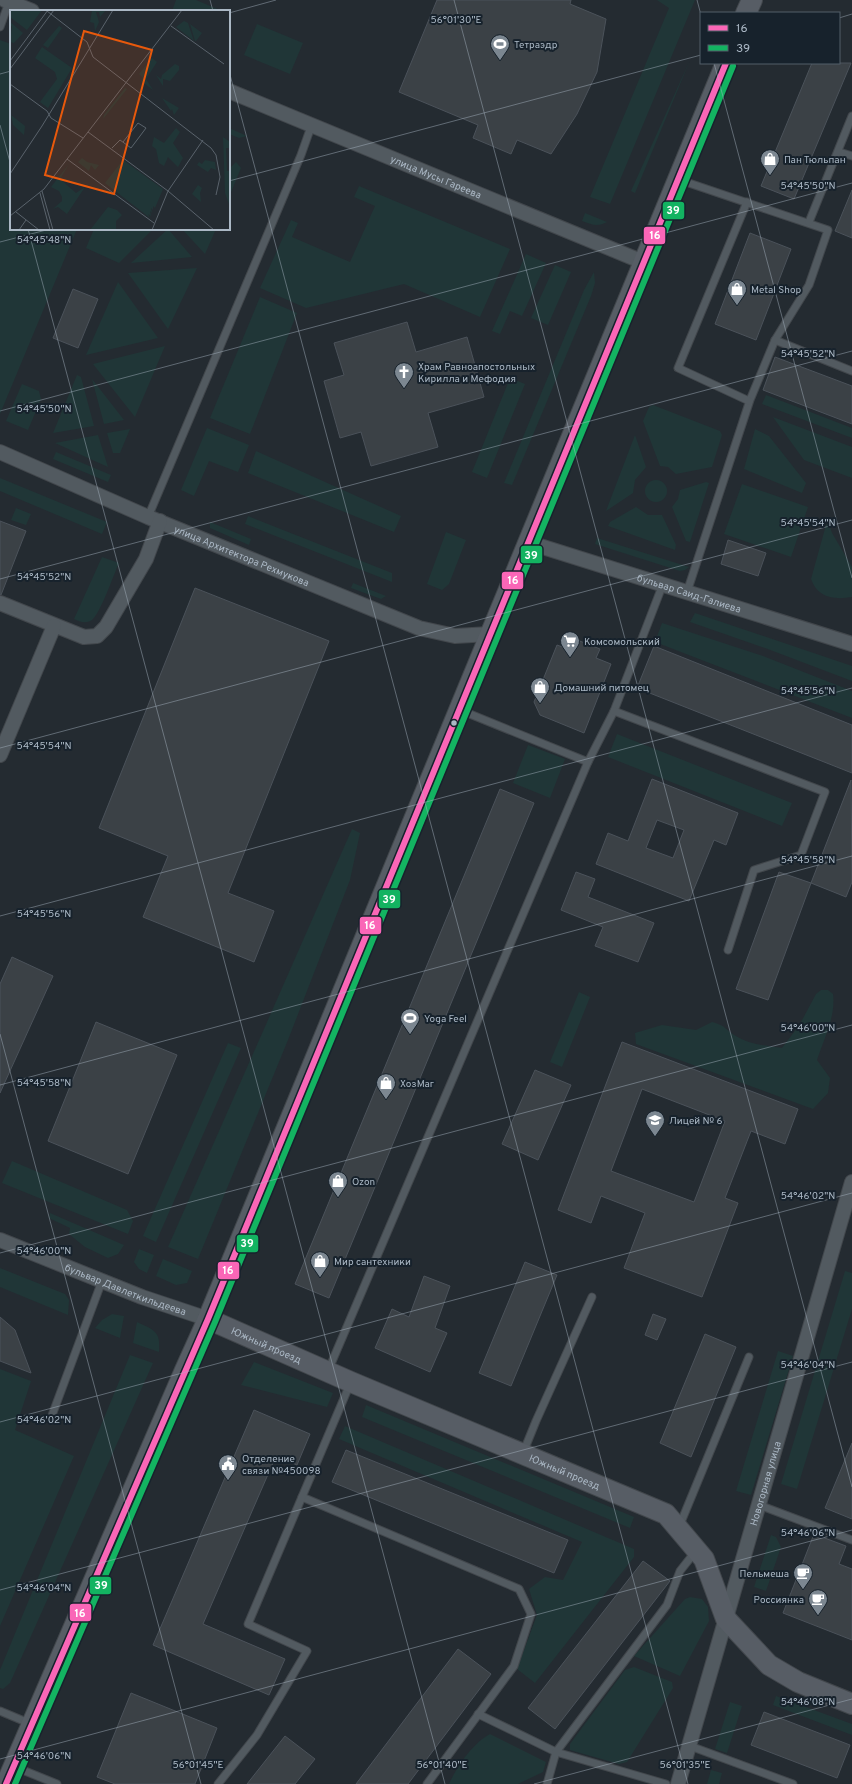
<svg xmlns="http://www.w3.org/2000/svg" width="852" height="1784" viewBox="0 0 852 1784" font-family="Overpass,sans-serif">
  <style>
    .green { fill: #203637 }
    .building { fill: #3b4146; stroke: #4b525a; fill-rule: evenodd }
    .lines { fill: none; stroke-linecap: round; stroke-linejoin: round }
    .lane-casing { stroke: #42474c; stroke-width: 9 }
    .street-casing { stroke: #42474c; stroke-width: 16 }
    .secondary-casing { stroke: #42474c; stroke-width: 22 }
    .lane { stroke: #525a60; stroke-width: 7 }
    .street { stroke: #525a60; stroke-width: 14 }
    .secondary { stroke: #575d65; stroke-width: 20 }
    .bus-1-casing { stroke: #17222c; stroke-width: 9 }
    .bus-2-casing { stroke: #17222c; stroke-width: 9 }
    .bus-1 { stroke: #fa66b7; stroke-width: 6 }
    .bus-2 { stroke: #13b361; stroke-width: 6 }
    .ticks { fill: none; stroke: #abb8c5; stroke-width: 1; stroke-opacity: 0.45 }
    .bus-dot { fill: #abb8c5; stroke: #17222c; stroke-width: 1.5 }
    .labels { text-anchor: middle; stroke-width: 4; stroke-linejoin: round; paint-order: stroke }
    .poi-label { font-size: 10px; fill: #abb8c5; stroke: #17222c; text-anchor: start }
    .street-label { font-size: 10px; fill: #abb8c5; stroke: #17222c }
    .inset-road { fill: none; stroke: #5a636c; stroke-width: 1 }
    .view { fill: #e8590c; fill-opacity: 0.15; stroke: #e8590c; stroke-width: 2 }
    .inset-edge { fill: none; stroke: #abb8c5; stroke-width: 2 }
    .ticks-label { font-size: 10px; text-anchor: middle; fill: #abb8c5; stroke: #17222c; stroke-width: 4; stroke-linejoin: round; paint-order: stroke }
    .line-badge { stroke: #17222c; stroke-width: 1.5 }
    .badge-label { font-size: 11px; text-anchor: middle; font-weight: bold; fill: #fff }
  </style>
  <rect width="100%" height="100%" fill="#242b31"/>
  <g class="green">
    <polygon points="176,0 196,0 222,11 172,11"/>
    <polygon points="657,0 695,0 610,204 590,197 669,8"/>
    <polygon points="257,24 303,43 290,74 244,55"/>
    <polygon points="0,40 11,44 11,229 77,229 0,414"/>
    <polygon points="690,60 635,193 631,191"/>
    <polygon points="229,128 247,136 239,138 229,134"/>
    <polygon points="236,162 241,168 229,197 229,169"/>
    <polygon points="359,186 510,249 480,317 404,284 306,308 260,288 291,220 298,223 292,237 350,262 375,206 354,197"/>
    <path d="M585,213L607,222C598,227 592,225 582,221Z"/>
    <polygon points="94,229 153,229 119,263 86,248"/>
    <polygon points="168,229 192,257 131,263"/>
    <polygon points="182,229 216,229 205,254"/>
    <polygon points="526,254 546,263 522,316 510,311 500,334 492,331"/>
    <polygon points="555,265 571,272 548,325 531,318"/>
    <polygon points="197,268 168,329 128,273"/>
    <polygon points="594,272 595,283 591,296 512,485 504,483 584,290"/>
    <polygon points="118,282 158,338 86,355"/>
    <polygon points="260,297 297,313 250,434 210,418"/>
    <polygon points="165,346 135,417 93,364"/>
    <polygon points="77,375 81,377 94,426 53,433"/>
    <polygon points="510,378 525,384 487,478 472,472"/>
    <polygon points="92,379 124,420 104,424"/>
    <polygon points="22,384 39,391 41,399 28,430 6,421"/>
    <polygon points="766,395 852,428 852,438 762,404"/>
    <polygon points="653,405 720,431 722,435 712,467 676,474 668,467 660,466 643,421 649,407"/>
    <polygon points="773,417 852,447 852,478 804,460"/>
    <polygon points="207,428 249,445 238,472 209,461 194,496 181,490"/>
    <polygon points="130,429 120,453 113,453 107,433"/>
    <polygon points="755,429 769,436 806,483 802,493 744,469"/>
    <polygon points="98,435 108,467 55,443"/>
    <polygon points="635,435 646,467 635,480 633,493 606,511"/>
    <polygon points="256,451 401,516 394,532 248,473"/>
    <polygon points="56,452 111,475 108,482 53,459"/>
    <polygon points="0,478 107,522 102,534 0,491"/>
    <circle cx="656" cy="491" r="11"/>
    <polygon points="706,482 709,483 690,542 686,541 672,507 678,499 680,490"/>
    <polygon points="742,484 808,507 791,557 724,534"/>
    <polygon points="636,507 648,515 662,515 676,545 675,550 608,526 610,522"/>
    <polygon points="16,508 31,514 26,525 11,520"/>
    <polygon points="248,516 392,573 392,582 245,524"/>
    <polygon points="210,522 251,539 249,545 210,528"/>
    <path d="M829,524L832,533L852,567V597C834,600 818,598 811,579L826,525Z"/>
    <polygon points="446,532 466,540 449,584 442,590 427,584"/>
    <polygon points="597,538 689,567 685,570 680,571 595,544"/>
    <path d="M102,557L119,563C113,576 101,612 92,620C86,624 80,622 74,619Z"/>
    <polygon points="353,583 386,596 381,599 351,588"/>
    <polygon points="695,613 852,666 852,681 765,648 690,622"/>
    <polygon points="662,623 763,656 852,691 852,718 655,642"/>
    <polygon points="617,734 792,803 782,826 608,757"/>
    <polygon points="528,745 565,759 550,798 513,783"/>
    <polygon points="352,829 360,833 350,880 288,1040 198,1259 168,1247"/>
    <path d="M821,990H828L833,994C836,1016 824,1039 817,1060L830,1078L828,1093L813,1109L636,1044L635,1033L662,1025L696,1030L712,1022C727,1026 724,1029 736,1036C748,1044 767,1046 782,1048L800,1024L816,994Z"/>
    <polygon points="579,992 590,997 562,1067 550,1062"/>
    <polygon points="228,1043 241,1048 156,1242 143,1236"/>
    <polygon points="12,1161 127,1210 133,1221 128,1234 2,1183"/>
    <polygon points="50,1213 124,1245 118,1254 108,1258 85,1247 69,1234 70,1228 49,1218"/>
    <polygon points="139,1249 154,1255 147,1273 139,1269 134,1262"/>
    <polygon points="163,1259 192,1271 187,1283 176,1285 156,1276"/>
    <polygon points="0,1268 65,1294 69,1300 68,1315 0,1287"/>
    <polygon points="845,1271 852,1273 852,1309 797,1489 781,1484"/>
    <polygon points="112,1314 124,1316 120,1338 95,1328 102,1320"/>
    <path d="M137,1322C154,1330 161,1331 159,1352L133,1343Z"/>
    <polygon points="778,1351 793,1356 751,1495 736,1491"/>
    <polygon points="130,1355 153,1363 10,1683 3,1689 0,1688 0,1670"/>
    <polygon points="254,1362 333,1393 327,1407 241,1385"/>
    <polygon points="0,1369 31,1381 15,1430 74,1456 0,1626"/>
    <polygon points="366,1405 634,1517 630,1528 362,1417"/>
    <polygon points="345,1426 634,1549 634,1557 535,1683 517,1669 537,1615 529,1589 545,1577 563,1580 582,1542 339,1439"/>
    <polygon points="771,1535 776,1537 781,1547 766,1591 754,1587"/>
    <polygon points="690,1597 702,1599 708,1607 709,1621 680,1676 634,1656 685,1599"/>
    <polygon points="634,1667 672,1682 673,1688 627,1762 619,1764 570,1750 570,1744 625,1670"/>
    <polygon points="776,1696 852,1724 852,1735 773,1705"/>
    <polygon points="730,1702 742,1706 727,1753 715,1749"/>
    <path d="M490,1734L546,1762L543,1772L518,1784H449C457,1766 473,1743 490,1734Z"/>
    <polygon points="711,1770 722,1773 719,1784 707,1784"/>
  </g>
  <g class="building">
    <polygon points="437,0 571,0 570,4 606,19 597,72 577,114 551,154 517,140 511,154 473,138 478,125 399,92"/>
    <polygon points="812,63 851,63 794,199 761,186"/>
    <polygon points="852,190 852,238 835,231"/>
    <polygon points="750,233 791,249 756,340 715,324"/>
    <polygon points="73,289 98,299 78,348 53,338"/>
    <polygon points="407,322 416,352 467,337 484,397 428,413 438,447 371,466 361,432 340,438 324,381 344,375 334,343"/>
    <polygon points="775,357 852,386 852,424 763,390"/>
    <polygon points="0,521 26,531 1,595 0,595"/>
    <polygon points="728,540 766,553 758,576 721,564"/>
    <polygon points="195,588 329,641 228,893 274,911 254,962 143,917 168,856 99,828"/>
    <polygon points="572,638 600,649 596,658 611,664 584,733 540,715 534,702 557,645 568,649"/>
    <polygon points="654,646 852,725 852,773 637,688"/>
    <path d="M652,779L738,813L726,845L714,840L689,901L596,864L608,833L628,841ZM657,820L684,830L673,858L646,848Z"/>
    <polygon points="851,780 852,882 846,897 811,883"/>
    <polygon points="500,789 534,803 329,1298 295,1284"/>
    <polygon points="576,872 595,879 588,897 654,923 638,962 595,946 603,927 561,910"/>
    <polygon points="779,872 811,883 768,1000 736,989"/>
    <polygon points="12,957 53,976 0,1093 0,984"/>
    <polygon points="96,1022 177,1055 128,1174 48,1141"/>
    <path d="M622,1042L798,1109L785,1144L751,1131L725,1198L738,1203L702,1297L624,1268L645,1213L601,1196L591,1223L558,1210ZM642,1089L725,1121L694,1202L611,1171Z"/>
    <polygon points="535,1070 571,1085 538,1160 502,1144"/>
    <polygon points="525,1262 557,1275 511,1386 479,1373"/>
    <polygon points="424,1276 450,1286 435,1328 447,1333 430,1372 375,1348 392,1309 409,1317"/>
    <polygon points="653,1314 666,1319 657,1340 645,1335"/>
    <polygon points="0,1317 15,1330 31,1373 0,1361"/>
    <polygon points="705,1334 736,1347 691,1457 660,1443"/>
    <polygon points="254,1410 310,1434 297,1465 276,1456 203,1624 285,1659 269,1695 153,1645"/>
    <polygon points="852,1443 852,1519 825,1508"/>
    <polygon points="346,1450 568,1540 554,1573 332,1482"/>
    <polygon points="814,1534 846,1546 839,1564 852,1569 852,1640 783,1613"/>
    <polygon points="643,1561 670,1581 555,1729 528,1708"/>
    <polygon points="458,1649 491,1674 408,1784 356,1784"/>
    <polygon points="131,1693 217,1728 195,1784 115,1784 97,1777"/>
    <polygon points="764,1712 850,1745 837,1778 751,1745"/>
    <polygon points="285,1736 315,1759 295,1784 247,1784"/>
  </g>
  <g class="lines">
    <defs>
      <g id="lane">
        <polyline points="0,27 9,2"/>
        <polyline points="839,152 852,156"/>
        <polyline points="680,180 828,230 809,285 775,340 750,400 687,592"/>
        <polyline points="747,202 678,368 749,401"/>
        <polyline points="809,222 852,116"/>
        <polyline points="775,340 852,371"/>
        <polyline points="148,517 301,155 312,124"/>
        <polyline points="460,710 588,762 614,711 663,584"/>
        <polyline points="614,711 825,792 801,855 754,870 728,950"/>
        <polyline points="328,1371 588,762"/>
        <polyline points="51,1418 102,1281"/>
        <polyline points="523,1453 536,1421 592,1297"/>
        <polyline points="302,1497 519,1589 531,1614 514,1666 427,1784"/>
        <polyline points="759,1505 852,1540"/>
        <polyline points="679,1527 749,1357"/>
        <polyline points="0,1711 31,1724"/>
        <polyline points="478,1714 556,1752 666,1784"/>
        <polyline points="690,1746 793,1784"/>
        <polyline points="15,1767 57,1784"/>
        <polyline points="218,1784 257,1735 307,1651 248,1624 350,1384"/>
        <polyline points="547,1784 556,1752 667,1605 680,1571 695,1552"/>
      </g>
      <g id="street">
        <polyline points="5,0 32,11"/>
        <path id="s1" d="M229,91L643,262"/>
        <path id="s2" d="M0,452L148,517L419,628L455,636L490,634"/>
        <path id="s3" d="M527,542L852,644"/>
        <polyline points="0,603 84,637 97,636 106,627 146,559 160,521"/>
        <polyline points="0,755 54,626"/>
        <path id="s4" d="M0,1240L142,1297L208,1319"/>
        <path id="s5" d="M678,1784L852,1182"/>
      </g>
      <g id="secondary">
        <polyline points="746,13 752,0"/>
        <path id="s6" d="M208,1319L351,1382L666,1514L704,1559L726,1619L769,1665L798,1682L852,1704"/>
        <polyline points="6,1784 185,1370 208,1319 726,63"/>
      </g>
    </defs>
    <use href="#lane" class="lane-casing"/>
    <use href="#street" class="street-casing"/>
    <use href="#secondary" class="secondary-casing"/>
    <use href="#lane" class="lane"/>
    <use href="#street" class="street"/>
    <use href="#secondary" class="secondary"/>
    <defs>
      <polyline id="bus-1" points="6,1784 208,1319 726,63"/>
      <polyline id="bus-2" points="15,1784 215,1322 733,66"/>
    </defs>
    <use href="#bus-1" class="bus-1-casing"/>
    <use href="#bus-2" class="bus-2-casing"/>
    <use href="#bus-1" class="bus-1"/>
    <use href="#bus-2" class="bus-2"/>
  </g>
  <path class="ticks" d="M210,0L213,11M454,0L852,1487M697,0L701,15M229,13L276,0M839,18L852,14M714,63L852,578M229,71L688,1784M0,74L11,71M0,125L11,166M229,181L701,55M28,229L445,1784M0,242L50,229M0,411L852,183M0,579L852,351M0,748L852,520M0,916L852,688M0,1034L201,1784M0,1085L852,856M0,1253L852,1025M0,1422L852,1193M0,1590L852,1362M0,1759L852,1530M534,1784L852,1699"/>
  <defs>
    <symbol id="stadium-pin" viewBox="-11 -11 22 30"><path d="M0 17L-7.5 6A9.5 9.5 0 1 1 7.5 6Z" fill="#7c8791" stroke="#17222c"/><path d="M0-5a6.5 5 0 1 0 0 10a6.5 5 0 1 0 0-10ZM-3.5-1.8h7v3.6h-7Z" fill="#fff"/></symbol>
    <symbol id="shop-pin" viewBox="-11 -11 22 30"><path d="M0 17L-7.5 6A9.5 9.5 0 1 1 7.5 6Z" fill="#7c8791" stroke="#17222c"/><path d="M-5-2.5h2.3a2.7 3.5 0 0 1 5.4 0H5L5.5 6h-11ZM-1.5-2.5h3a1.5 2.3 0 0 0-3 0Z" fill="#fff"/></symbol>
    <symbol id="church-pin" viewBox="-11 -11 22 30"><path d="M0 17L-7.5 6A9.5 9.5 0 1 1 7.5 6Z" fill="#7c8791" stroke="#17222c"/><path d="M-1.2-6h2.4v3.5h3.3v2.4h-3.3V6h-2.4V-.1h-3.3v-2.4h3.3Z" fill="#fff"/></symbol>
    <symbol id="supermarket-pin" viewBox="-11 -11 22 30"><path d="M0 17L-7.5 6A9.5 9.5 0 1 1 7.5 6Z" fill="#7c8791" stroke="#17222c"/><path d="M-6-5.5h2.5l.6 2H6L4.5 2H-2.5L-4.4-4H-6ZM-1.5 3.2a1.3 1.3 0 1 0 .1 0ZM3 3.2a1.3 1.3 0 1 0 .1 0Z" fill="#fff"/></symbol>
    <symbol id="school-pin" viewBox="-11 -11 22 30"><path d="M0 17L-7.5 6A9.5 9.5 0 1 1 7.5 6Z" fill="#7c8791" stroke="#17222c"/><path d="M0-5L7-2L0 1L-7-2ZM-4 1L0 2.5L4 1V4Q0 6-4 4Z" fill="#fff"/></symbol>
    <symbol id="civic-pin" viewBox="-11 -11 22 30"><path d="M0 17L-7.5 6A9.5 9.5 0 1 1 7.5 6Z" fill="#7c8791" stroke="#17222c"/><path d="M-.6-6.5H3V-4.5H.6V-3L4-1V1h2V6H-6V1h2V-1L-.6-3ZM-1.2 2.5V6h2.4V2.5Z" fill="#fff"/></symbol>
    <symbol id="cafe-pin" viewBox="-11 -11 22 30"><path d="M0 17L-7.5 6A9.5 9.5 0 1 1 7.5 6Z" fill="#7c8791" stroke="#17222c"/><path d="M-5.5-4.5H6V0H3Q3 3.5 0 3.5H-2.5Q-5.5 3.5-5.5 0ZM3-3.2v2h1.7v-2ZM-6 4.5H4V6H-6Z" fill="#fff"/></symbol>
  </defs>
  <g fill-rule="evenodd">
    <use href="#stadium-pin" x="489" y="33" width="22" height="30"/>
    <use href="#shop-pin" x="759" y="148" width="22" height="30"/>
    <use href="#shop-pin" x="726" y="278" width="22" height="30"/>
    <use href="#church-pin" x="393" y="361" width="22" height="30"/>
    <use href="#supermarket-pin" x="559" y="630" width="22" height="30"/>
    <use href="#shop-pin" x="529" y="676" width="22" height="30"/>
    <use href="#stadium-pin" x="399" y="1007" width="22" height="30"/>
    <use href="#shop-pin" x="375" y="1072" width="22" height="30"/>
    <use href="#school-pin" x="644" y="1109" width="22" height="30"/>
    <use href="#shop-pin" x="327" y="1170" width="22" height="30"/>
    <use href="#shop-pin" x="309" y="1250" width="22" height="30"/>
    <use href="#civic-pin" x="217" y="1453" width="22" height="30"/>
    <use href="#cafe-pin" x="792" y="1562" width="22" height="30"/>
    <use href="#cafe-pin" x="807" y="1588" width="22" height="30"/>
  </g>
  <circle class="bus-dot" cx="454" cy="723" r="3.5"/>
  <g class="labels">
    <g class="poi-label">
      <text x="514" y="48">Тетраэдр</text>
      <text x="784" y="163">Пан Тюльпан</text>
      <text x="751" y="293">Metal Shop</text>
      <text x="418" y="370">Храм Равноапостольных<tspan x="418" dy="12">Кирилла и Мефодия</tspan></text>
      <text x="584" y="645">Комсомольский</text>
      <text x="554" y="691">Домашний питомец</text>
      <text x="424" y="1022">Yoga Feel</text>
      <text x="400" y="1087">ХозМаг</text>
      <text x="669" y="1124">Лицей № 6</text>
      <text x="352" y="1185">Ozon</text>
      <text x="334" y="1265">Мир сантехники</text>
      <text x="242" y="1462">Отделение<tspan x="242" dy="12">связи №450098</tspan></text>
      <text x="789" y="1577" text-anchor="end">Пельмеша</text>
      <text x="804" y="1603" text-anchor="end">Россиянка</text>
    </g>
    <g class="street-label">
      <text dy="4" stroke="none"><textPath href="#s1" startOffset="224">улица Мусы Гареева</textPath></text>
      <text dy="4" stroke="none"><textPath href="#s2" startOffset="263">улица Архитектора Рехмукова</textPath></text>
      <text dy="4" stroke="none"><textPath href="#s3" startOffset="170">бульвар Саид-Галиева</textPath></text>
      <text dy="4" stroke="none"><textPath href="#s4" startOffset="135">бульвар Давлеткильдеева</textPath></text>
      <text dy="4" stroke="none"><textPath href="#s6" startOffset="64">Южный проезд</textPath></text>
      <text dy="4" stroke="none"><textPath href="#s6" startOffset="388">Южный проезд</textPath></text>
      <text dy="4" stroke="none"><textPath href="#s5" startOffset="313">Новогорная улица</textPath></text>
    </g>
  </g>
  <g transform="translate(10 10)">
    <rect width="220" height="220" fill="#242b31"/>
    <path d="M0,0H32L17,20L0,7ZM82,0H96L90,7L89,2H86L89,12L85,21L84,13L80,12ZM174,11L178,13L184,31L166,17ZM0,12L13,23L4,33L0,32L2,16L0,17ZM180,14L192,23L186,31H185ZM49,16L52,18L38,38L33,35ZM32,37L62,58L38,98L30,92L47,69L45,62L25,48ZM142,48L147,52L136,69L143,80L131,71L133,68L129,64ZM165,54L169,56V60L160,71L153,69V76L146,65L151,69L152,65ZM115,78L117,79L93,109L94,105ZM152,88L169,98L164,105L162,99L161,101ZM1,105L15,116L14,125L3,115ZM166,118L170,122L163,133L173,148L168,157L158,147L154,156L149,153L146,139L142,136L144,127L154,133ZM213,127L220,132V138H216L217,161H220V197L215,183ZM72,148L77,152L89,155L85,160L81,155L79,161L68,152ZM113,150L153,179L145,198L143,196V200L141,198L142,203L140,201L141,206L138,204L140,208L95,173ZM195,150L205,152L206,160L201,158L198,162L187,155L189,152L192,154ZM59,154L50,169L66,183L75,177L57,204L48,197L43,199L52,191V187L49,181L41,177ZM188,175L192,178L190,183L191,192L182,184ZM98,197L107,200L112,205L106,211V220H80Z" fill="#203637"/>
    <path class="inset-road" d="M37,1L77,32L83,47L201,138L206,145L210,167L206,185M161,16L214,54M0,51L38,0M0,59L44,0M0,74L37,101L41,108L73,128M78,122L158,181L204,220M102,138L110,130L121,138L136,118L128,113L113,132M57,149L144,213M0,164L32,116L103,0M32,181L43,220M30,183L40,220M6,202L29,220M0,206L34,179L172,0M9,220L16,210M142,220L158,181L193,130"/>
    <path class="view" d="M74,21L142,40L104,184L35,165Z"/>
    <rect width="220" height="220" class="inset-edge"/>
  </g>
  <g class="ticks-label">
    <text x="456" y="23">56°01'30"E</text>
    <text x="808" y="189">54°45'50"N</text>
    <text x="44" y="243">54°45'48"N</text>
    <text x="808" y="357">54°45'52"N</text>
    <text x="44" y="412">54°45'50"N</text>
    <text x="808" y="526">54°45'54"N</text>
    <text x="44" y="580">54°45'52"N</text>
    <text x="808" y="694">54°45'56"N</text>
    <text x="44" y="749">54°45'54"N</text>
    <text x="808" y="863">54°45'58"N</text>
    <text x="44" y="917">54°45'56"N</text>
    <text x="808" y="1031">54°46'00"N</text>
    <text x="44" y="1086">54°45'58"N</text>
    <text x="808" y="1199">54°46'02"N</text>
    <text x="44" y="1254">54°46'00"N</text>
    <text x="808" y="1368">54°46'04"N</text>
    <text x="44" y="1423">54°46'02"N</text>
    <text x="808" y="1536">54°46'06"N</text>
    <text x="44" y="1591">54°46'04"N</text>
    <text x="808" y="1705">54°46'08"N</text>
    <text x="44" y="1759">54°46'06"N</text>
    <text x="198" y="1768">56°01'45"E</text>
    <text x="442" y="1768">56°01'40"E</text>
    <text x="685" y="1768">56°01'35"E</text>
  </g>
  <g class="line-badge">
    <rect x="662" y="201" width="23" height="19" rx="4" fill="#13b361"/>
    <rect x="643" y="226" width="23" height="19" rx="4" fill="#fa66b7"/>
    <rect x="520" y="545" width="23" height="19" rx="4" fill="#13b361"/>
    <rect x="501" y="571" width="23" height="19" rx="4" fill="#fa66b7"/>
    <rect x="378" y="889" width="23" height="20" rx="4" fill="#13b361"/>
    <rect x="359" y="916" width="23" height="19" rx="4" fill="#fa66b7"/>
    <rect x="236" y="1234" width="23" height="19" rx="4" fill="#13b361"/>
    <rect x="217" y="1261" width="23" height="19" rx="4" fill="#fa66b7"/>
    <rect x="89" y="1576" width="23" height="19" rx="4" fill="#13b361"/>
    <rect x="69" y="1603" width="23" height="19" rx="4" fill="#fa66b7"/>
  </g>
  <g class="badge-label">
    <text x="673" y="214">39</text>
    <text x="655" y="239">16</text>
    <text x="531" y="559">39</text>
    <text x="513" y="584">16</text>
    <text x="389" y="903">39</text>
    <text x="370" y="929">16</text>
    <text x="247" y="1247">39</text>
    <text x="228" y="1274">16</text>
    <text x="101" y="1589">39</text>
    <text x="80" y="1617">16</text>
  </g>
  <rect x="700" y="12" width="140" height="52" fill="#17222c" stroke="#525e69"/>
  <rect x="708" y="25" width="20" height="6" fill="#fa66b7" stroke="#525e69"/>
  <text x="736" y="32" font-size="12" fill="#abb8c5">16</text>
  <rect x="708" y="45" width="20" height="6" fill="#13b361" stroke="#525e69"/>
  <text x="736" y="52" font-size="12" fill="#abb8c5">39</text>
</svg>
